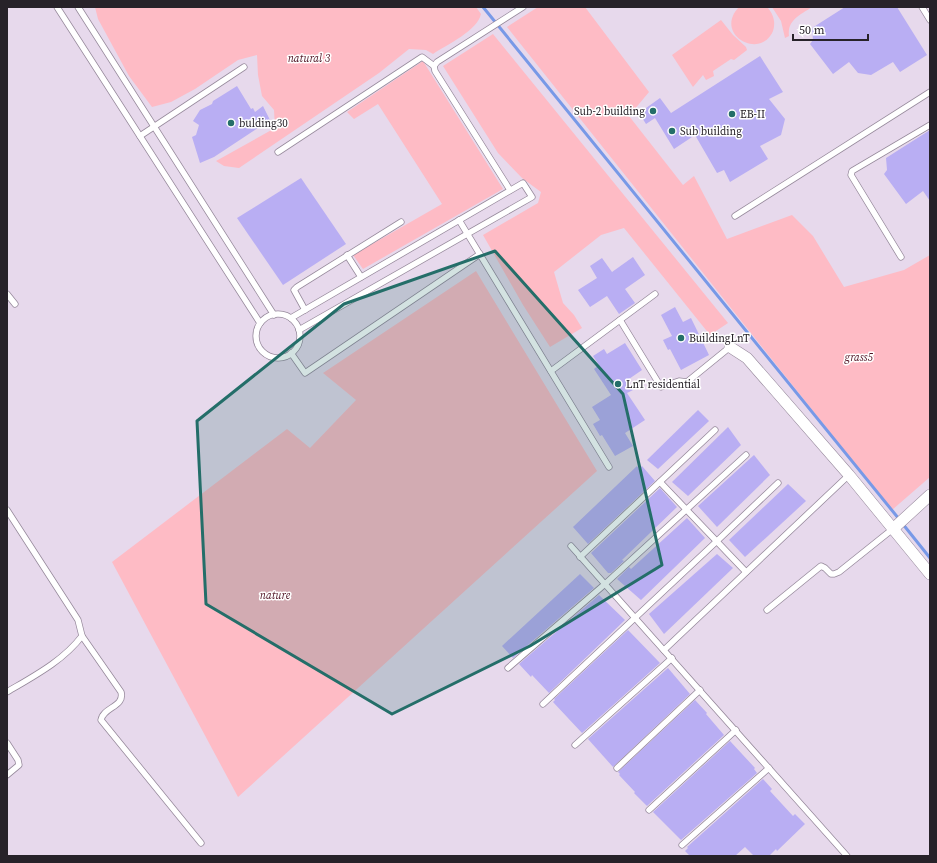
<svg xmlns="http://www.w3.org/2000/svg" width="937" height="863" viewBox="0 0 937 863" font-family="'Source Serif 4',serif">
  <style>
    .green { fill: #febbc5 }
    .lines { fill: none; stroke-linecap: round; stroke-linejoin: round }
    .stream { stroke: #7899e7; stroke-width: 3 }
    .building { fill: #b9aef3 }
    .lane-casing { stroke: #978a9c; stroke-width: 7 }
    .street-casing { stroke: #978a9c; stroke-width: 12 }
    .lane { stroke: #fff; stroke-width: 5.5 }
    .street { stroke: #fff; stroke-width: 11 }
    .marked { fill: #246e69; fill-opacity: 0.2; stroke: #246e69; stroke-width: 3; stroke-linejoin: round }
    .poi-dot { fill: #246e69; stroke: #fff; stroke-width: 1.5 }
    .labels { text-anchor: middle; stroke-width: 3; stroke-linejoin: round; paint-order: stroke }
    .park-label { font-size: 11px; font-style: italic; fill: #4d1021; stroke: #fff }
    .poi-label { font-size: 11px; fill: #272229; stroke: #fff; text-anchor: start }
  </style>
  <rect width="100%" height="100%" fill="#e7d9ec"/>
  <g class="green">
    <path d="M95,7H476L481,14C477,31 448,44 433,54L426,50L409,49L379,73L239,168L224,166L216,161L275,128L274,110L262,96L258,75L257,55L238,60L195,89L171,102L152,107L129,76L98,19Z"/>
    <polygon points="538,7 585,7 649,92 629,116 683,185 694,176 727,239 792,215 813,236 844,287 904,270 930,255 930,477 892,510 507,27"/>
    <path d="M739,7L768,8C773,14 776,22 773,31C760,61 713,34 739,7Z"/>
    <path d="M772,7H812C800,15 787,20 789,36L785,38L781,21Z"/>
    <polygon points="721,20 733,35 746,47 747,50 734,60 731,59 713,71 714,76 706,80 703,75 693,87 672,55"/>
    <polygon points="493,34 728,323 710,335 624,228 601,235 554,272 563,303 574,315 582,328 550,347 523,305 483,235 538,203 541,192 522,178 498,153 443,66"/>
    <polygon points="423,61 503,189 363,269 353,255 442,204 378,104 354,119 347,112"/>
    <polygon points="476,271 597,471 238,797 112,562 287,429 310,448 356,400 323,373"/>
  </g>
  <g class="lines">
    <g class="stream">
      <polyline points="483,7 899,519"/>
      <polyline points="902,523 930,558"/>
    </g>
  </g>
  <g class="building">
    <polygon points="845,7 897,7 927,55 900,72 893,62 871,75 858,73 849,62 833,74 810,44 813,40 812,28"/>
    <polygon points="760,56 783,92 769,99 785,119 781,135 760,146 768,159 730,182 724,170 717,173 695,135 674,149 655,118 646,124 639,113 660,98 671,113"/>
    <polygon points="237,86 251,109 253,108 255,112 263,106 270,120 214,157 200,163 192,137 196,135 199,125 193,121 200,110 212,104 213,101"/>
    <polygon points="930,130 930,201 923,191 906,204 884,174 887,170 886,158"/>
    <polygon points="301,178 346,244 283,285 237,218"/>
    <polygon points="633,257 645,275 625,289 635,303 619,314 607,296 590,307 578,290 597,278 590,266 602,258 612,272"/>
    <polygon points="675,307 683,322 691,318 709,355 681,370 670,349 668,350 663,340 672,336 661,315"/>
    <polygon points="625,343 642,370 626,381 633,390 627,393 645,420 625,433 633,446 615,456 602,435 600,436 593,424 600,420 592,407 611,395 594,369 599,365 593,356 604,349 607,354"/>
    <polygon points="698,410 709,421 658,469 647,460"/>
    <polygon points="728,427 741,445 688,496 672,482"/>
    <polygon points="754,455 770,475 717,527 698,506"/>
    <polygon points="637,466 639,469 642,466 655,481 588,544 573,527"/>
    <polygon points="788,484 806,501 745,557 729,540"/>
    <polygon points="660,488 677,507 622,560 624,561 611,573 608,573 591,553"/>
    <polygon points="687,518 705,538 641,600 617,579 629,567 631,569"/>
    <polygon points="717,554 733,568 664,634 649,614"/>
    <polygon points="580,574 594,588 513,658 502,646"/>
    <polygon points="599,595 625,620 549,693 532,675 531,677 519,664"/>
    <polygon points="628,630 660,663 582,733 553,702 555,700 554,699"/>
    <polygon points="668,668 690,694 613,767 588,739"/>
    <polygon points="695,700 707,713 706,714 724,735 647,806 634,793 635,792 619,775 620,774 618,772"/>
    <polygon points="730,741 755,768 754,769 757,773 681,840 653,812"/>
    <polygon points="763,779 772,789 770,791 793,816 795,814 805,824 777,851 776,849 769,856 754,856 745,847 735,856 690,856 685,851 688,848 687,847"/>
  </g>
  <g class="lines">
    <defs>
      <g id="lane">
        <polyline points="57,7 260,323"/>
        <polyline points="78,7 274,315"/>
        <polyline points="922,7 930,20"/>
        <polyline points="434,66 437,62 523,7"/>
        <polyline points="140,136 244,67"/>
        <polyline points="278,152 422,57 434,66 435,71 510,190"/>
        <polyline points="735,216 930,92"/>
        <polyline points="459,220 609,467"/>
        <polyline points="347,255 361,277"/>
        <polyline points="901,257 851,175 852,171 930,125"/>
        <polyline points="7,294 15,304"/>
        <polyline points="305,310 294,290 297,287 401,222"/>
        <circle cx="278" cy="336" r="22"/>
        <polyline points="291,318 523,183 532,197 299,330"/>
        <polyline points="620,320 661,387 679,381 687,382 730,347"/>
        <polyline points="291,353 305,373 480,254"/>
        <polyline points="551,371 655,294"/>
        <polyline points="660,482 746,572"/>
        <path d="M7,510L78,620L82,636C63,661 34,676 7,692"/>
        <polyline points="571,546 847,856"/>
        <polyline points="580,557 715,430"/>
        <polyline points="767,610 821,566 825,568 831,574 834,574 839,572 894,528"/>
        <path d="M82,636L121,692C125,707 103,707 101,720L201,843"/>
        <polyline points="664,650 849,475"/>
        <polyline points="508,668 605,584 746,455"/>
        <polyline points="543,704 717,541 778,483"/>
        <polyline points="7,743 18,760 19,765 7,775"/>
        <polyline points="575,745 672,658"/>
        <polyline points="617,768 700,690"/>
        <polyline points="649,810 736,730"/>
        <polyline points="682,845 769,768"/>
      </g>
      <g id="street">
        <polyline points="730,347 747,358 849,475 930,574"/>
        <polyline points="894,528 930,495"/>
      </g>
    </defs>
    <use href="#lane" class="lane-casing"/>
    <use href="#street" class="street-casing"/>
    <use href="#lane" class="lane"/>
    <use href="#street" class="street"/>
  </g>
  <path class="marked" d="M495,251L623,394L662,565L530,646L392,714L206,604L197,421L344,304Z"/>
  <g class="poi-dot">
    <circle cx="653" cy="111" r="4"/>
    <circle cx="732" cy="114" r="4"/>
    <circle cx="231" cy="123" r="4"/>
    <circle cx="672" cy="131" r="4"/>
    <circle cx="681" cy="338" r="4"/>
    <circle cx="618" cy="384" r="4"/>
  </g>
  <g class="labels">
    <g class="park-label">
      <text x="309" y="62">natural 3</text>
      <text x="859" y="361">grass5</text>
      <text x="275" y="599">nature</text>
    </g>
    <g class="poi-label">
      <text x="645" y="115" text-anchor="end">Sub-2 building</text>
      <text x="740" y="118">EB-II</text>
      <text x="239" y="127">bulding30</text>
      <text x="680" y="135">Sub building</text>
      <text x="689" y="342">BuildingLnT</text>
      <text x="626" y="388">LnT residential</text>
    </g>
  </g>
  <rect width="937" height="863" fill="none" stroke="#272229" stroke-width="16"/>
  <path d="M793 34v6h75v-6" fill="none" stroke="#272229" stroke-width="2"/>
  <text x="799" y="34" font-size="12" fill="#272229" stroke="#ffffff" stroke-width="3" paint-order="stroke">50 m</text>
</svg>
